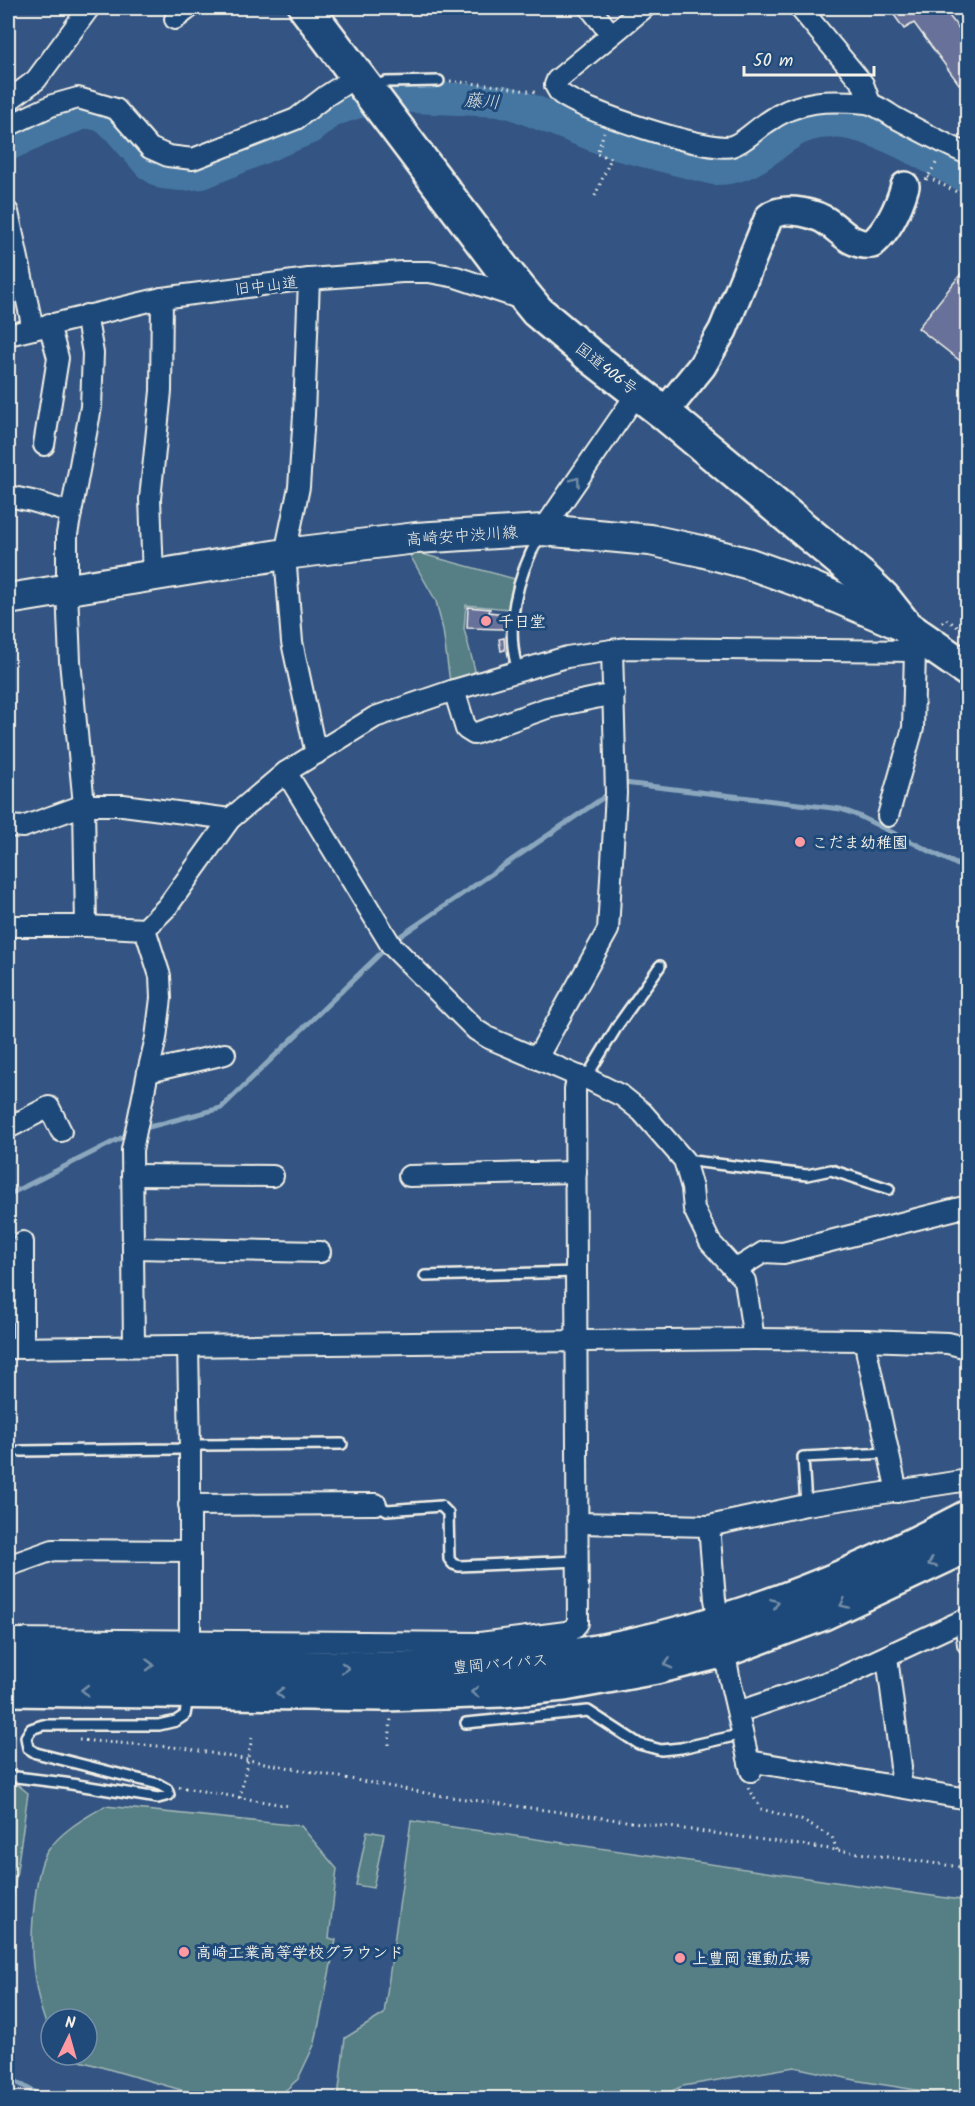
<svg xmlns="http://www.w3.org/2000/svg" width="975" height="2106" viewBox="0 0 975 2106" font-family="Kalam,'Klee One',sans-serif">
  <style>
    .green { fill: #557e85; stroke: #a4b8b6; stroke-width: 1.5 }
    .lines { fill: none; stroke-linecap: round; stroke-linejoin: round }
    .stream { stroke: #8ba7be; stroke-width: 5 }
    .river { stroke: #4576a2; stroke-width: 32 }
    .building { fill: #677199; stroke: #f4f1e8; stroke-width: 1.5 }
    .lane-casing { stroke: #f4f1e8; stroke-width: 14 }
    .street-casing { stroke: #f4f1e8; stroke-width: 24 }
    .secondary-casing { stroke: #f4f1e8; stroke-width: 32 }
    .primary-casing { stroke: #f4f1e8; stroke-width: 34 }
    .highway-casing { stroke: #f4f1e8; stroke-width: 38 }
    .path { stroke: #f4f1e8; stroke-width: 3; stroke-dasharray: 1.5 4.5; stroke-linecap: butt }
    .lane { stroke: #1f4a7a; stroke-width: 9 }
    .street { stroke: #1f4a7a; stroke-width: 20 }
    .secondary { stroke: #1f4a7a; stroke-width: 27 }
    .primary { stroke: #1f4a7a; stroke-width: 30 }
    .highway { stroke: #1f4a7a; stroke-width: 33 }
    .oneway { stroke: #748da6 }
    .poi-dot { fill: #ff9aa2; stroke: #1f4a7a; stroke-width: 2 }
    .labels { text-anchor: middle; stroke-width: 6; stroke-linejoin: round; paint-order: stroke }
    .street-label { font-size: 16px; fill: #f4f1e8; stroke: #1f4a7a }
    .poi-label { font-size: 16px; font-weight: bold; fill: #f4f1e8; stroke: #1f4a7a; text-anchor: start }
    .water-label { font-size: 18px; font-style: italic; fill: #dadfde; stroke: #1f4a7a }
  </style>
  <rect width="100%" height="100%" fill="#345583"/>
  <filter id="ink" filterUnits="userSpaceOnUse"><feTurbulence type="fractalNoise" baseFrequency=".0167" numOctaves="2"/><feDisplacementMap in="SourceGraphic" scale="12" xChannelSelector="R" yChannelSelector="G"/><feConvolveMatrix kernelMatrix="1 2 1 2 8 2 1 2 1" color-interpolation-filters="sRGB"/></filter>
  <g filter="url(#ink)">
    <g class="green">
      <polygon points="407,550 515,579 510,609 466,605 464,629 475,670 471,676 450,682 443,630 436,601"/>
      <polygon points="8,1784 18,1785 28,1793 8,1933"/>
      <path d="M105,1806L301,1826L337,1869L329,1938L336,1940L315,2043L298,2079L277,2098H209L77,2060L72,2055H87V2019H51V2033C41,2018 35,1984 33,1966C30,1942 34,1871 47,1852C61,1831 83,1819 105,1806Z"/>
      <polygon points="411,1821 967,1901 967,2098 860,2081 794,2067 683,2086 656,2098 338,2098 345,2038 384,2014"/>
      <polygon points="367,1831 384,1834 373,1888 356,1885"/>
    </g>
    <g class="lines">
      <g class="stream">
        <polyline points="620,786 624,783 841,809 859,816 968,870"/>
        <polyline points="396,939 610,793"/>
        <polyline points="141,1129 221,1108 385,949"/>
        <polyline points="8,1195 129,1134"/>
        <polyline points="8,2077 44,2098"/>
      </g>
      <path class="river" d="M8,145L41,129L87,112L103,116L116,126L149,164L163,173L182,175L202,173L310,128L331,111L355,103L391,96L503,101L515,104L616,144L714,169C746,170 763,152 788,135C843,97 918,153 968,178"/>
    </g>
    <g class="building">
      <polygon points="889,8 928,8 930,10 933,8 943,8 968,40 968,78 959,84 914,23 904,29"/>
      <polygon points="968,265 968,367 918,328"/>
      <polygon points="468,607 490,609 489,612 505,614 503,629 467,628"/>
      <polygon points="504,638 505,650 501,651 499,639"/>
    </g>
    <g class="lines">
      <defs>
        <g id="lane">
          <polyline points="372,86 386,82 439,81"/>
          <path d="M518,671C504,626 517,577 539,537"/>
          <polyline points="586,1078 618,1025 660,966"/>
          <polyline points="684,1160 807,1175 831,1170 889,1189"/>
          <polyline points="425,1276 576,1272"/>
          <polyline points="21,1451 179,1449 201,1445 342,1444"/>
          <polyline points="376,1504 387,1510 441,1506 448,1513 449,1559 453,1564 459,1566 578,1561"/>
          <polyline points="806,1505 803,1457 889,1453"/>
          <polyline points="466,1723 588,1711 639,1744 661,1750 681,1748 743,1734"/>
          <polyline points="8,1776 65,1783 158,1798 169,1795 167,1789 158,1784 36,1753 28,1748 26,1737 31,1729 43,1725 159,1725 176,1721 185,1715 188,1697"/>
        </g>
        <g id="street">
          <polyline points="590,8 611,34"/>
          <path d="M644,8L557,80L555,85C557,88 558,91 560,93C579,110 709,153 732,146C745,142 755,130 766,123C799,99 828,100 866,103C875,104 886,112 894,117C918,130 942,143 968,154"/>
          <polyline points="800,8 863,84 870,103"/>
          <polyline points="175,19 189,8"/>
          <polyline points="8,101 36,80 89,8"/>
          <polyline points="8,126 53,105 78,98 116,109 150,148 168,156 193,159 296,119 326,96 357,76"/>
          <polyline points="8,212 33,329"/>
          <polyline points="309,279 304,415 299,487 285,554 292,642 316,754"/>
          <polyline points="8,335 162,298 309,279 402,272 429,272 456,277 516,297 525,298"/>
          <polyline points="44,445 58,358 49,324"/>
          <polyline points="8,496 32,501 71,513"/>
          <polyline points="543,530 638,392"/>
          <polyline points="153,575 150,499 161,391 162,298"/>
          <polyline points="454,690 466,729 474,734 547,708 614,694"/>
          <polyline points="286,772 391,945 476,1030 489,1038 578,1076 586,1078 622,1096 642,1112 684,1160 692,1188 694,1209 710,1242 745,1281 754,1339"/>
          <polyline points="888,816 913,728 915,651"/>
          <polyline points="8,826 23,827 84,805 123,805 230,819"/>
          <polyline points="8,926 86,926 145,929"/>
          <polyline points="86,926 84,805 70,661 67,590 67,534 91,407 93,353 86,315"/>
          <polyline points="537,1058 608,930 616,793 612,650"/>
          <polyline points="148,1072 225,1054"/>
          <polyline points="8,1128 49,1107 61,1131"/>
          <polyline points="132,1175 273,1176"/>
          <polyline points="409,1176 576,1172"/>
          <polyline points="23,1242 23,1348"/>
          <polyline points="134,1248 320,1252"/>
          <polyline points="735,1270 764,1252 783,1253 968,1206"/>
          <polyline points="865,1340 867,1354 897,1492"/>
          <polyline points="134,1345 132,1150 148,1072 156,1038 161,998 160,976 145,929 167,907 230,819 286,772 375,717 454,690 567,657 612,650 628,648 915,651 925,639"/>
          <polyline points="188,1346 190,1448 190,1655"/>
          <polyline points="8,1348 754,1339 865,1340 948,1343 968,1348"/>
          <polyline points="189,1505 376,1504"/>
          <polyline points="579,1523 709,1526 806,1505 968,1480"/>
          <polyline points="709,1526 715,1599 729,1676 751,1771"/>
          <polyline points="8,1566 53,1550 190,1551"/>
          <polyline points="965,1620 968,1644"/>
          <polyline points="8,1639 480,1643 566,1632 572,1630 578,1623 575,1089 578,1076"/>
          <polyline points="887,1657 901,1767 899,1786"/>
          <polyline points="738,1712 839,1678 968,1618"/>
          <polyline points="749,1761 968,1799"/>
        </g>
        <path id="secondary" d="M664,413L702,366L723,330L769,217C781,206 809,212 823,219C840,228 850,247 872,244C888,230 899,207 905,186"/>
        <polyline id="primary" points="8,599 285,554 416,538 543,530 650,540 701,551 750,564 800,582 906,627"/>
        <g id="highway">
          <polyline points="306,8 502,268 537,311 588,354 664,413 861,577 883,598 906,627 968,670"/>
          <path d="M8,1664C95,1665 183,1665 270,1667C364,1669 459,1672 552,1659C698,1640 838,1586 968,1517"/>
          <polyline points="8,1689 385,1694 502,1690 564,1684 656,1667 725,1650 821,1614 968,1545"/>
        </g>
      </defs>
      <use href="#lane" class="lane-casing"/>
      <use href="#street" class="street-casing"/>
      <use href="#secondary" class="secondary-casing"/>
      <use href="#primary" class="primary-casing"/>
      <use href="#highway" class="highway-casing"/>
      <g class="path">
        <polyline points="450,81 499,86 539,93"/>
        <polyline points="928,177 968,198"/>
        <polyline points="926,180 938,160"/>
        <polyline points="595,196 611,158 597,154 604,132"/>
        <polyline points="942,623 946,619 968,634"/>
        <polyline points="8,1735 16,1736"/>
        <polyline points="79,1740 184,1748 436,1795 968,1868"/>
        <polyline points="389,1745 391,1717"/>
        <polyline points="179,1787 289,1806"/>
        <polyline points="748,1788 761,1809 801,1820 832,1837 837,1850"/>
        <polyline points="240,1798 252,1738"/>
      </g>
      <use href="#lane" class="lane"/>
      <use href="#street" class="street"/>
      <use href="#secondary" class="secondary"/>
      <use href="#primary" class="primary"/>
      <use href="#highway" class="highway"/>
    </g>
    <defs><path id="oneway-chevron" d="M-2-3.5L2.5 0L-2 3.5" fill="none" stroke-width="1.6" stroke-linecap="round" stroke-linejoin="round" transform="scale(1.5)"/></defs>
    <g class="oneway">
      <use href="#oneway-chevron" transform="translate(576 481) rotate(-55)"/>
      <use href="#oneway-chevron" transform="translate(932 1563) rotate(154)"/>
      <use href="#oneway-chevron" transform="translate(775 1603) rotate(-20)"/>
      <use href="#oneway-chevron" transform="translate(844 1604) rotate(155)"/>
      <use href="#oneway-chevron" transform="translate(668 1664) rotate(166)"/>
      <use href="#oneway-chevron" transform="translate(150 1665)"/>
      <use href="#oneway-chevron" transform="translate(345 1668) rotate(1)"/>
      <use href="#oneway-chevron" transform="translate(85 1690) rotate(-179)"/>
      <use href="#oneway-chevron" transform="translate(475 1692) rotate(177)"/>
      <use href="#oneway-chevron" transform="translate(280 1693) rotate(-179)"/>
    </g>
  </g>
  <g class="poi-dot">
    <circle cx="486" cy="621" r="6"/>
    <circle cx="800" cy="842" r="6"/>
    <circle cx="184" cy="1952" r="6"/>
    <circle cx="680" cy="1958" r="6"/>
  </g>
  <g class="labels">
    <g class="street-label">
      <text transform="translate(266 285) rotate(-7)" y="6">旧中山道</text>
      <text transform="translate(607 368) rotate(38)" y="6">国道406号</text>
      <text transform="translate(462 535) rotate(-4)" y="6">高崎安中渋川線</text>
      <text transform="translate(500 1663) rotate(-5)" y="6">豊岡バイパス</text>
    </g>
    <g class="poi-label">
      <text x="498" y="627">千日堂</text>
      <text x="812" y="848">こだま幼稚園</text>
      <text x="196" y="1958">高崎工業高等学校グラウンド</text>
      <text x="692" y="1964">上豊岡 運動広場</text>
    </g>
    <g class="water-label">
      <text transform="translate(482 101) rotate(4)" y="6">藤川</text>
    </g>
  </g>
  <rect width="975" height="2106" fill="none" stroke="#1f4a7a" stroke-width="30"/>
  <rect x="15" y="15" width="945" height="2076" fill="none" stroke="#f4f1e8" stroke-width="2" filter="url(#ink)"/>
  <g transform="translate(69 2037) rotate(5)"><circle r="28" fill="#1f4a7a" stroke="#748da6" stroke-width="1.5"/>
  <path d="M0-4.5L10 22L0 15L-10 22Z" fill="#ff9aa2"/>
  <text y="-9" font-size="16" font-weight="bold" text-anchor="middle" fill="#f4f1e8">N</text>
  </g>
  <path d="M744 66v9h130v-9" fill="none" stroke="#f4f1e8" stroke-width="3"/>
  <text x="753" y="66" font-size="18" fill="#f4f1e8" stroke="#1f4a7a" stroke-width="4.5" paint-order="stroke">50 m</text>
</svg>
